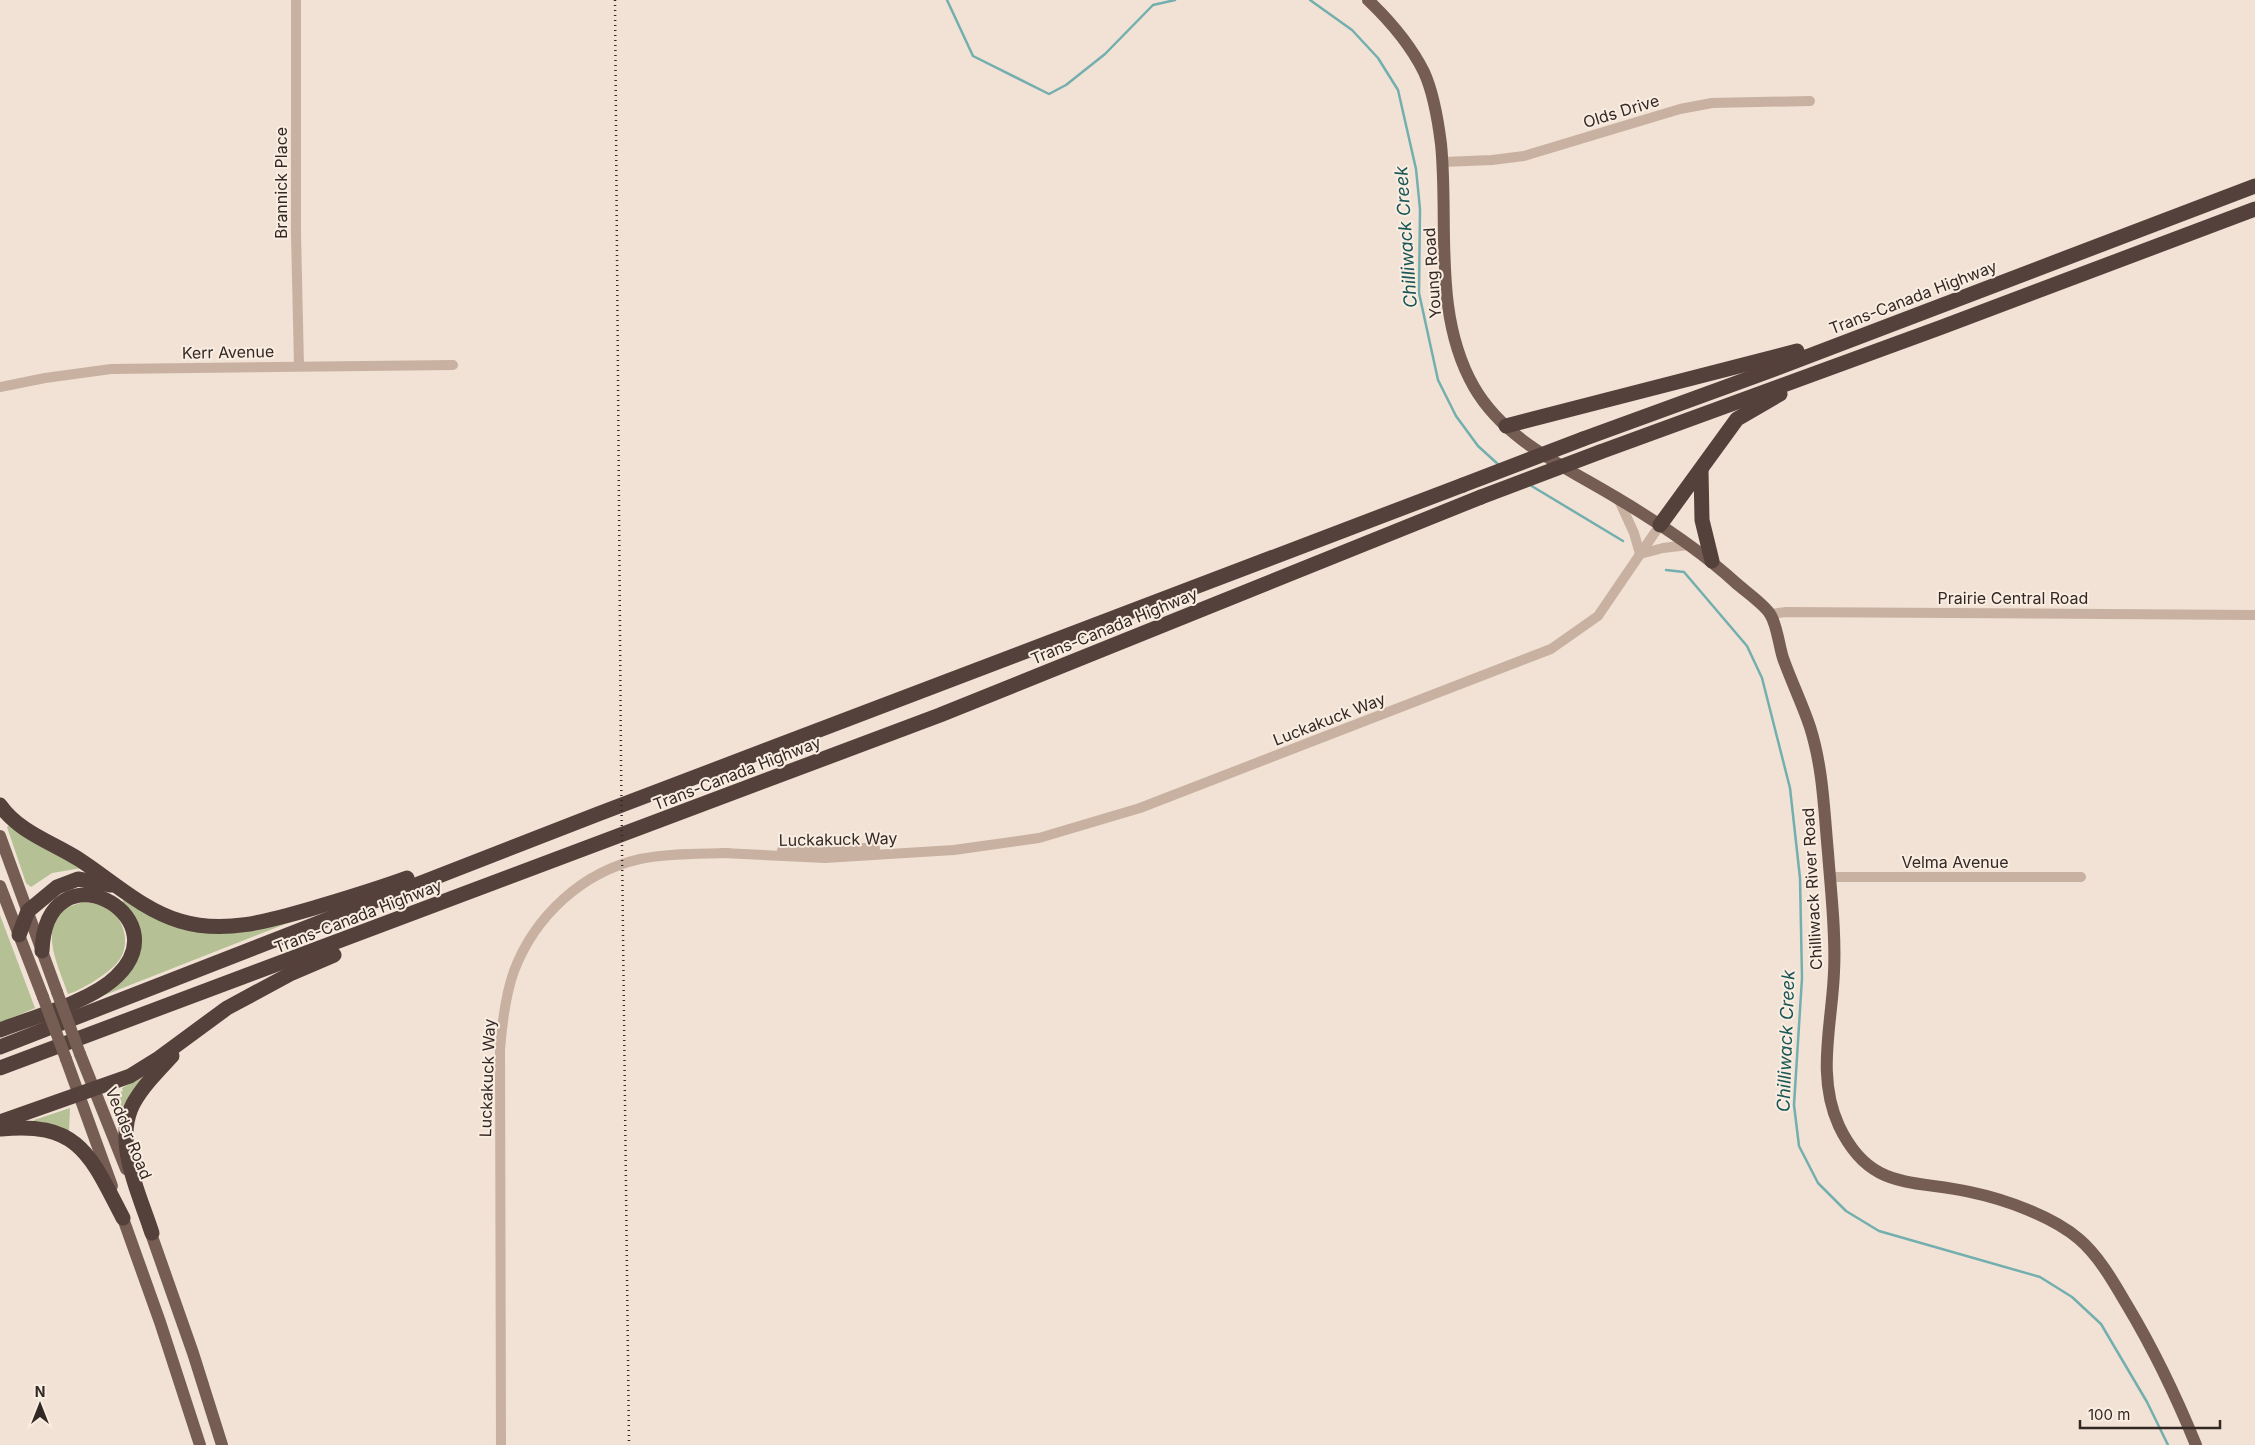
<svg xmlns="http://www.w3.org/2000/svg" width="2255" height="1445" viewBox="0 0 2255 1445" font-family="Inter,sans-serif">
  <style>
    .green { fill: #b5c095 }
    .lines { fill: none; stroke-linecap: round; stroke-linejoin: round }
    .stream { stroke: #73afae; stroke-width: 2.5 }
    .minor { stroke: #c9b1a1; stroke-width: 10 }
    .major { stroke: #765d54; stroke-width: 12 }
    .highway { stroke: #55413b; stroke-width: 15 }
    .rail { stroke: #332824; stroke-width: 2.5; stroke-dasharray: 1 4; stroke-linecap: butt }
    .major-bridge { stroke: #765d54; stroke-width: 12 }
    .highway-bridge { stroke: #55413b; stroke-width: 15 }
    .labels { text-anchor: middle; stroke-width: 4; stroke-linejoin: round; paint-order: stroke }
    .street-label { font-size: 16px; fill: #332824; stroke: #f9ede1 }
    .water-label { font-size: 18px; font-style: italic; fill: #195656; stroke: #f9ede1 }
  </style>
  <rect width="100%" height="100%" fill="#f1e2d5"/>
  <g class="green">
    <polygon points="10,825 82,868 52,873 31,887 26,883 7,827"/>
    <polygon points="124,900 159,918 266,927 288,923 87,1002 108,988 137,926 133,914 122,902"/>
    <path d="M83,902C89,903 97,903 102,905C124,914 133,945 117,963C109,973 80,991 68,994C60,968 38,931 65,909C69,906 78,904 83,902Z"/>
    <polygon points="0,915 35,1008 0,1023"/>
    <polygon points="145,1076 121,1117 113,1095 123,1091 122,1088"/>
    <polygon points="70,1108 69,1131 34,1122 34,1120"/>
  </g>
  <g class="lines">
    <g class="stream">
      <polyline points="947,0 973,56 1049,94 1066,85 1105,54 1153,5 1175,0"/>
      <polyline points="1310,0 1352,30 1378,58 1398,90 1416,169 1420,209 1419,293 1438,380 1456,416 1478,446 1500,466"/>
      <polyline points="1530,485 1623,541"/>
      <polyline points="1666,570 1684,572 1747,646 1762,678 1790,788 1800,878 1802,978 1794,1105 1799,1146 1818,1183 1846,1211 1879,1231 2040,1277 2072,1297 2101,1324 2147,1402 2168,1445"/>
    </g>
    <g class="minor">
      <polyline points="296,0 296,234 299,366"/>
      <polyline points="1443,162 1492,160 1524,156 1680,109 1712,103 1810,101"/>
      <polyline points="0,387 45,378 111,369 453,365"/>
      <polyline points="1618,498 1634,533 1640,554"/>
      <polyline points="1640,554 1663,548 1688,545"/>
      <polyline points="1771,614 1786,612 2255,615"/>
      <polyline points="782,850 825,848 875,848"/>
      <polyline points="723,853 825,858 954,850 1039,838 1140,808 1551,649 1598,616 1660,525"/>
      <polyline points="1830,877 2081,877"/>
      <path d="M501,1445L500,1050C502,1024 505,996 514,971C535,916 582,872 640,859C669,853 699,854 728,853"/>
    </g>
    <g class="major">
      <path d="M1368,0C1389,20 1411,46 1424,72C1434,94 1438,120 1441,144C1449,223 1432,314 1474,387C1505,441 1566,467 1617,498C1659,523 1700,550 1736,583C1745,591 1765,605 1770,614C1777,624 1779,646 1783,658C1791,681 1802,703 1810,727C1823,768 1824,810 1828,853C1831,893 1836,933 1834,972C1832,1025 1816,1076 1839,1126C1870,1191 1911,1179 1970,1192C2004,1199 2052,1216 2079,1239C2099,1256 2114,1283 2127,1305C2154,1350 2176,1396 2196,1445"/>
      <polyline points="0,836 57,992"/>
      <polyline points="0,886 43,997"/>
      <polyline points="80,1054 126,1169"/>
      <polyline points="66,1059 112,1186"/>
      <polyline points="120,1210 160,1322 200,1445"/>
      <polyline points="148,1225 193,1353 222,1445"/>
    </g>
    <g class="highway">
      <polyline points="1506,426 1797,351"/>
      <polyline points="1583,439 1764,373 2255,186"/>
      <polyline points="1600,452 1942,327 2255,209"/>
      <polyline points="1701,470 1702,520 1712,561"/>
      <polyline points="1660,525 1737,419 1780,394"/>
      <path d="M0,805C20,833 52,842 80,860C112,881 143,910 180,921C226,935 272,920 317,907C347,898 377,889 407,878"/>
      <polyline points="19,935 28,911 57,887 78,879 111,885"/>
      <path d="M0,1030C34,1017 92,1001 117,976C182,914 46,843 42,951"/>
      <polyline points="0,1047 598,814 1463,485"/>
      <polyline points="0,1068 940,715 1481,497"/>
      <polyline points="0,1122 130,1076 159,1058 227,1008 292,973 334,955"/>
      <path d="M1,1129C80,1121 91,1157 123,1218"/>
      <path d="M152,1233C140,1195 113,1143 133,1104C143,1086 158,1071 172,1056"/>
    </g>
    <polyline class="rail" points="615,0 621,761 629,1445"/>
    <g class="major-bridge">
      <polyline points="57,992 80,1054"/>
      <polyline points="43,997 66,1059"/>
    </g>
    <g class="highway-bridge">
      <polyline points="1463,485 1583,439"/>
      <polyline points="1481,497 1600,452"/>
    </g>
  </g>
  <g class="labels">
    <g class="street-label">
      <text transform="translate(1621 111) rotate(-17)" y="6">Olds Drive</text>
      <text transform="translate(281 183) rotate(-90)" y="6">Brannick Place</text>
      <text transform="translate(1432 273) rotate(-94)" y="6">Young Road</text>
      <text transform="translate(1913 297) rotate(-21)" y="6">Trans-Canada Highway</text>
      <text transform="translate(228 352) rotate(-1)" y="6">Kerr Avenue</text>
      <text x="2013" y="604">Prairie Central Road</text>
      <text transform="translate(1114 626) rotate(-22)" y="6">Trans-Canada Highway</text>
      <text transform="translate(1329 719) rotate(-21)" y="6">Luckakuck Way</text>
      <text transform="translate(737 773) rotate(-21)" y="6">Trans-Canada Highway</text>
      <text transform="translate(838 839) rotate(-1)" y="6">Luckakuck Way</text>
      <text x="1955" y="868">Velma Avenue</text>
      <text transform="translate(1812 889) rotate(-93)" y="6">Chilliwack River Road</text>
      <text transform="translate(358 916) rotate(-21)" y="6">Trans-Canada Highway</text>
      <text transform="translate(487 1078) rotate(-88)" y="6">Luckakuck Way</text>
      <text transform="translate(129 1133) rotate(68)" y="6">Vedder Road</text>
    </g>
    <g class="water-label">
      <text transform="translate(1406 237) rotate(-94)" y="6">Chilliwack Creek</text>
      <text transform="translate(1786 1041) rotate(-88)" y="6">Chilliwack Creek</text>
    </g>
  </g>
  <g transform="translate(40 1405)" stroke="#f9ede1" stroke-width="4" paint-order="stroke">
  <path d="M0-4L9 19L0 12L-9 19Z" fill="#332824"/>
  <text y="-8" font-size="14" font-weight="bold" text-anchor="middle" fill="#332824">N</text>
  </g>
  <path d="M2080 1420v8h140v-8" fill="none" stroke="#332824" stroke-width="2.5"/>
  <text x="2088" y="1420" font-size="15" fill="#332824" stroke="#f9ede1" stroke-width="4" paint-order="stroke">100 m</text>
</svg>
